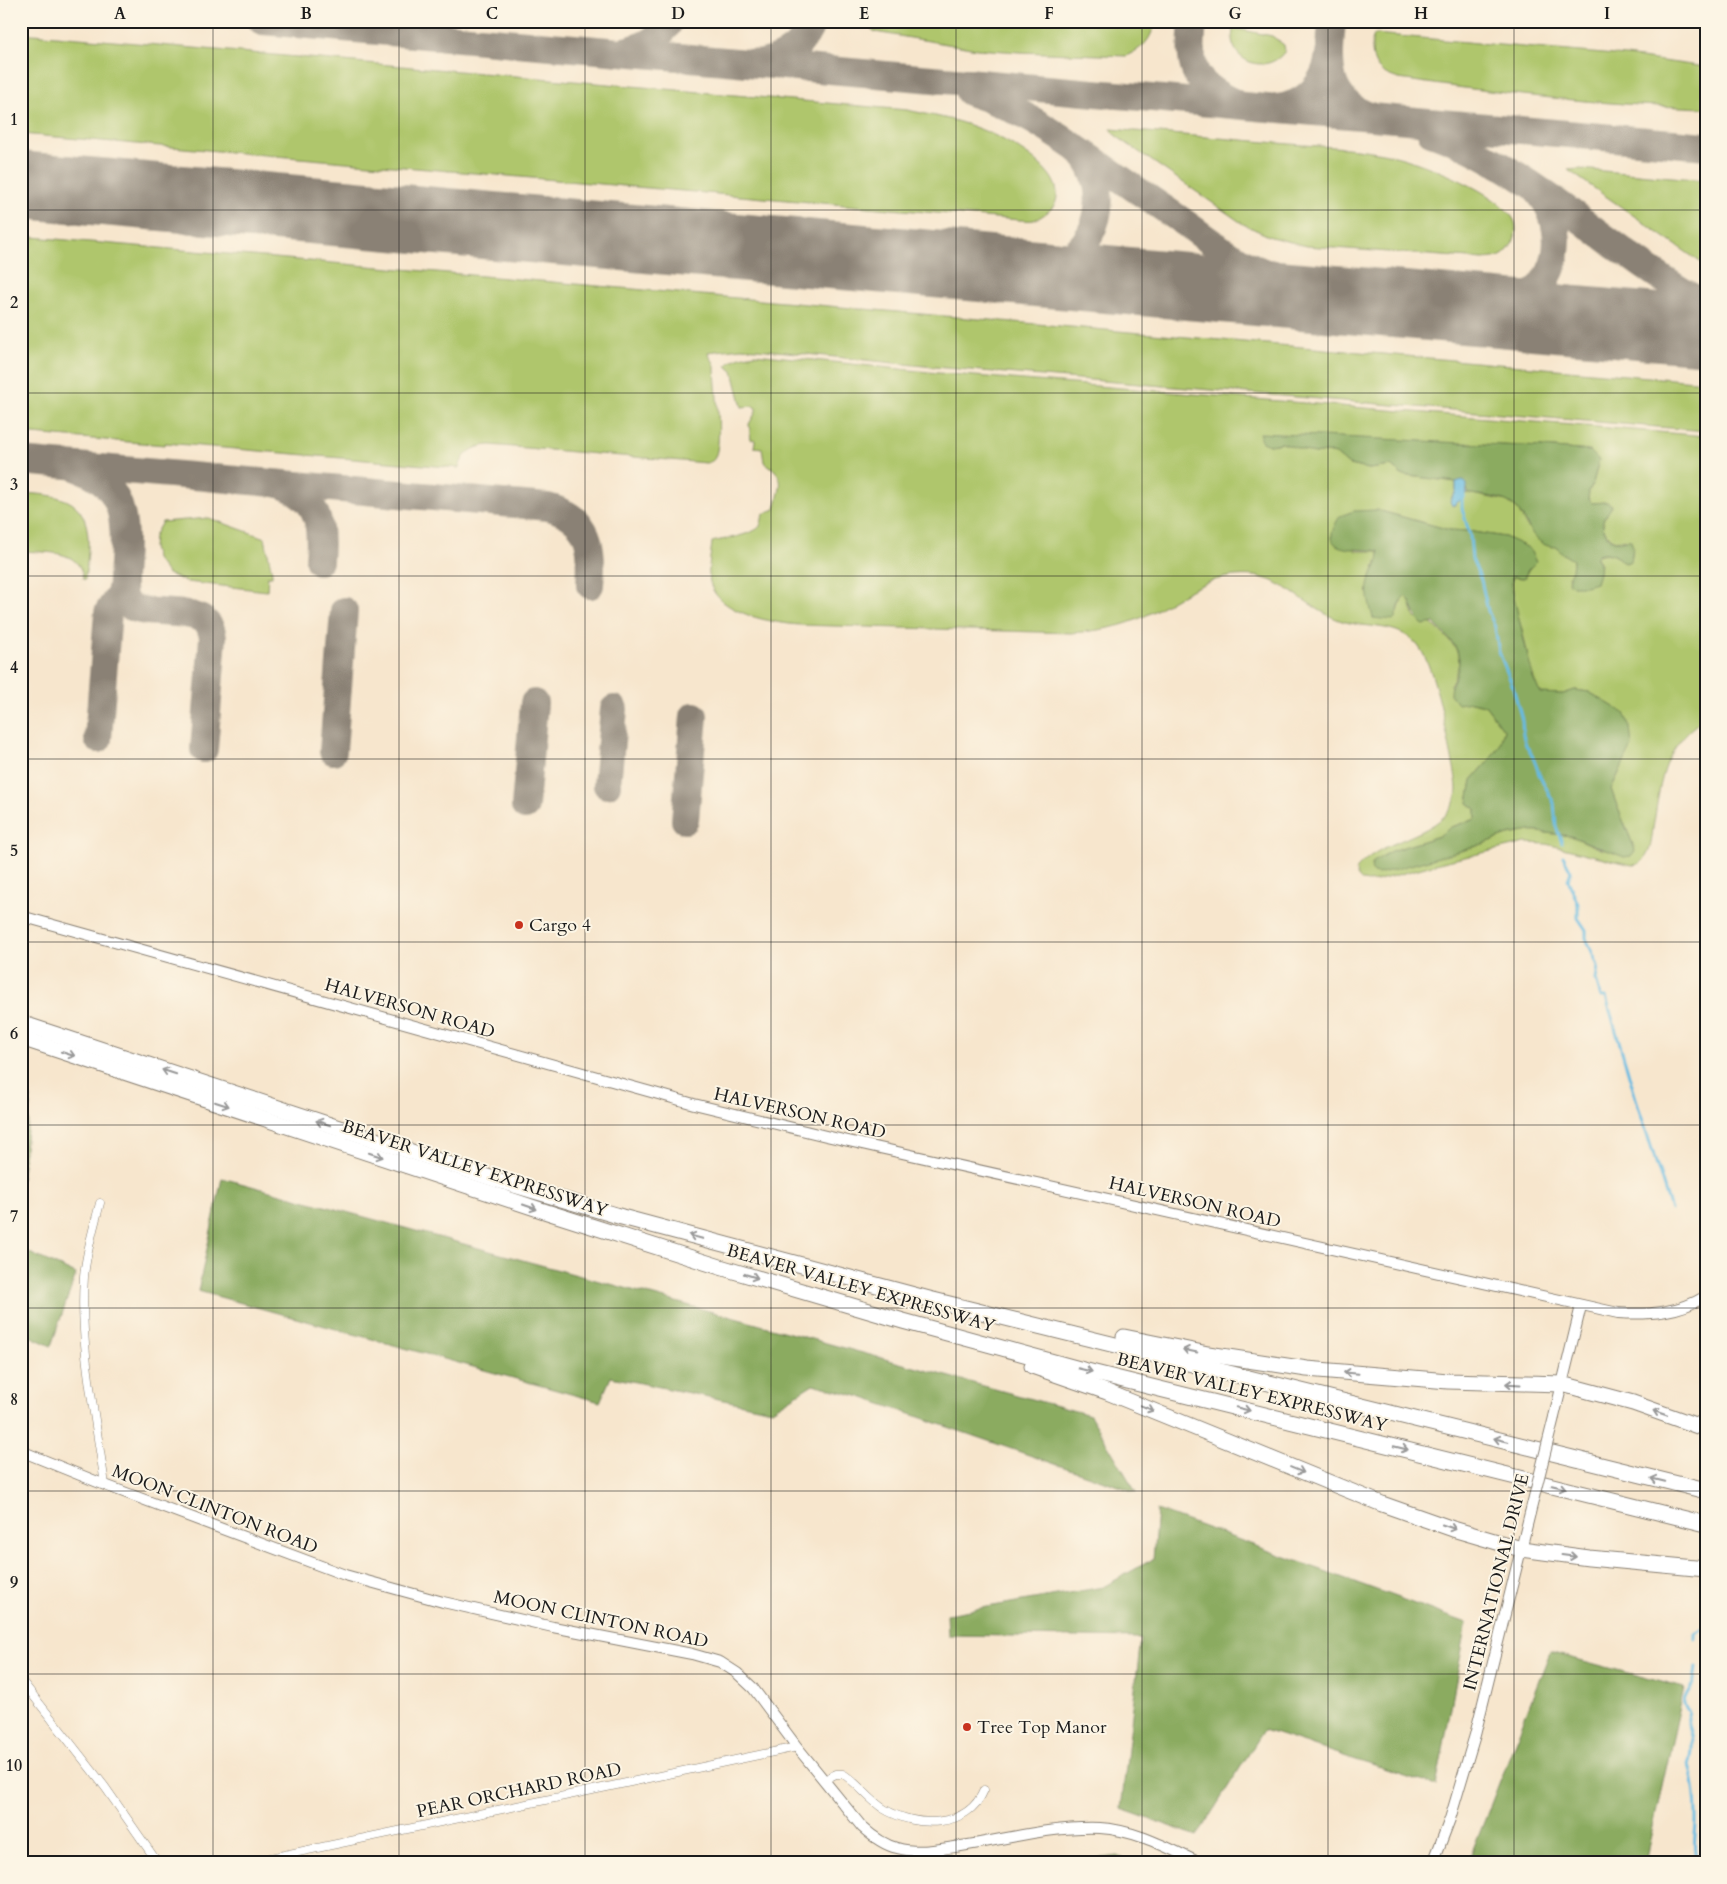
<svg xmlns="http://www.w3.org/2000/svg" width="1727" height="1884" viewBox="0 0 1727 1884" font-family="Cardo,serif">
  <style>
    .green { fill: #afc66c; stroke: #667144; fill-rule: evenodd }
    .forest { fill: #8bab60; stroke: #54643e }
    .water { fill: #66bbe2; stroke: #416c7f }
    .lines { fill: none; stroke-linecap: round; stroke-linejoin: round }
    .stream { stroke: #66bbe2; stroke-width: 3 }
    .taxiway { stroke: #8a8174; stroke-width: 28 }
    .runway { stroke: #8a8174; stroke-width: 68 }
    .minor-casing { stroke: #8a8174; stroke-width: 9 }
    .tertiary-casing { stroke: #8a8174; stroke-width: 12 }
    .motorway-casing { stroke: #8a8174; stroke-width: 17 }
    .minor { stroke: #fff; stroke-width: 8 }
    .tertiary { stroke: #fff; stroke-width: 10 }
    .motorway { stroke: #fff; stroke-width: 15 }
    .tertiary-bridge-casing { stroke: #8a8174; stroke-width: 12; stroke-linecap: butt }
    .tertiary-bridge { stroke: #fff; stroke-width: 10 }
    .oneway { stroke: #999 }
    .grid { fill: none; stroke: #1c1c1c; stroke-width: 1; stroke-opacity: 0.55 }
    .poi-dot { fill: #c8321e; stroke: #fcf5e5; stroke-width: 2 }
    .labels { text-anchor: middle; stroke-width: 4; stroke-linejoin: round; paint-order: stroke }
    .poi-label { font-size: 18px; fill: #1c1c1c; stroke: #fcf5e5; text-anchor: start }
    .street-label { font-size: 18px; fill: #1c1c1c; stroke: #fcf5e5 }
    .neatline { fill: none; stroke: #1c1c1c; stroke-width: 2 }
    .grid-label { font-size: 16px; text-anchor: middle; font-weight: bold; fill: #1c1c1c }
  </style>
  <rect width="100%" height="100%" fill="#fcf5e5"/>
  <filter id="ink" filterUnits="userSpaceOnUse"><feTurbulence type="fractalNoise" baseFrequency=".02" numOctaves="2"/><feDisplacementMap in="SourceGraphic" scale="10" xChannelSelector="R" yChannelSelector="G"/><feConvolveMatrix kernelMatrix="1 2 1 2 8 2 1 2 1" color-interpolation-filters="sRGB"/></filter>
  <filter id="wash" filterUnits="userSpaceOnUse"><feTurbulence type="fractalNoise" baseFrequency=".0096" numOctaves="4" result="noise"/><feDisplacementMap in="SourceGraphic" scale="20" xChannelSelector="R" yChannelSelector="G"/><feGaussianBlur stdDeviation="1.12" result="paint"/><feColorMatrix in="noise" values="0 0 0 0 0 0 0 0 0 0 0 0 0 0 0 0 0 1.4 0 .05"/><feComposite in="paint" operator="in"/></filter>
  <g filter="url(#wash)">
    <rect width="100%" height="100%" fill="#f7e6cd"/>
    <g class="green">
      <path d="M862,21H1155C1151,41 1143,48 1126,56L1019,52L977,49L875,32Z"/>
      <path d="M1233,28L1272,36L1284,45L1285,51C1271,72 1237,67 1232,40C1232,37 1233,32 1233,28Z"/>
      <path d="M21,33L907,110C930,115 955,119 977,128C1000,136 1070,171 1055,204C1052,210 1040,218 1034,220C1029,221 1023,220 1019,220L21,134Z"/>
      <path d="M1375,34L1626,56L1706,67V108C1602,105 1501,94 1399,79C1382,74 1373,68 1372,49C1372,43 1371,40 1375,34Z"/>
      <path d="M1111,129C1171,134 1230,139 1290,144C1326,147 1364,147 1399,157C1428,165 1500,193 1514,220C1517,226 1516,236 1513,242C1505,257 1499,258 1483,259L1307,246L1271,237L1243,224L1116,136Z"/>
      <polygon points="1580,169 1706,180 1706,266 1568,170"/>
      <path d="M21,236L1706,382V431L934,367L757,349L741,348L708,352C709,358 714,360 715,366C715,387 723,440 715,457C714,461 710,462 706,463L490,445C473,446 463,453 459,468L165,443V445L21,433Z"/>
      <path d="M755,354L938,373L1706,436V718C1689,728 1676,743 1668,761C1659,782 1657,806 1653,828C1652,838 1651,850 1645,858C1642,863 1638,865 1632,865L1546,844L1526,843L1443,862L1376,881C1365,883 1361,882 1356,873C1357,866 1363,862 1368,858C1393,837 1455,831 1457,790C1457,782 1455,775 1454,767C1447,737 1436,670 1419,647C1399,621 1367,630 1339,620C1311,610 1290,584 1260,577C1245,574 1229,576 1215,580C1191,587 1170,603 1147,615C1123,627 1098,631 1071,633L800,625C773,623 717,614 710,582C707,569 711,555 712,542C723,539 754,535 760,526C762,522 762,518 763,514L775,509C780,486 788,477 764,462L762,448L754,447L755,441L754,439L751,440L749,424L756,412V408L753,406L742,407L733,371L726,366C734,357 744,356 755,354ZM1260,434L1542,447L1590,451L1599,460L1593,483L1589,491L1588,499L1592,503L1607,502V515L1603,519C1602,529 1607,536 1615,541L1625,539L1633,547L1631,561L1625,563C1617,555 1609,551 1598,555L1596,558L1600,564L1596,583L1568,577L1573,570V560L1563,554L1557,546L1527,527L1518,510L1507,501L1467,493L1454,506L1451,498L1456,492V482L1402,475L1391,466L1369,469L1349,465L1336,454L1326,452L1315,454L1282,443L1269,445ZM1377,510L1450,530L1468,531L1505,537L1536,562L1528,570L1524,578L1512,577C1512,597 1518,615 1523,634C1528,655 1531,674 1540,694H1563L1575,690L1589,692L1624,713L1619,773L1611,789L1617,806L1634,847L1603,850L1571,836L1530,831L1508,835L1471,848L1412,864L1391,851L1439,836L1451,827L1476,819V809L1468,803L1472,780L1491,758L1500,745L1504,730L1485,705L1471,702L1458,703L1450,685C1462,664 1463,653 1445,636C1433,624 1432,623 1415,618L1409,599L1405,596L1402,599L1398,612L1373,618C1371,605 1370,579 1375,566C1378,559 1380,560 1379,551H1355Z"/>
      <path d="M21,493C34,494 48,494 60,498C97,508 88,551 85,580L83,579C81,548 44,553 21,551Z"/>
      <polygon points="209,518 265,538 272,573 272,576 268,576 267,591 187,582 168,574 156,559 153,548 154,536 162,522"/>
    </g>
    <g class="forest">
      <path d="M1260,433L1542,447L1590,451L1599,460L1593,483L1589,491L1588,499L1592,503L1607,502L1612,505C1610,511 1607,513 1604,518C1600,525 1607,540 1615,541C1620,542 1626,539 1631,540L1633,547L1631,561L1625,563C1617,555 1609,551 1598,554L1596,558C1602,567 1599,573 1596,583L1586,586H1572L1568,582C1569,573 1573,572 1573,560L1563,554L1557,547C1527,548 1528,509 1506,501C1495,496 1479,496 1467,493L1468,490L1459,481L1456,482L1402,475L1391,466L1369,469L1349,465L1336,454L1326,452L1315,454L1282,443L1269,445L1262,442L1260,439Z"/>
      <path d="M1377,510L1450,530L1468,531L1505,537L1529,548L1536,562L1528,570L1524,578L1512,577V588L1532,675L1540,693L1563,694L1575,690L1589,692L1624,713L1630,727L1632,746L1611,789L1617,806L1634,847L1635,851L1631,856L1624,857L1571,836L1530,831L1508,835L1471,848L1378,874L1373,873L1371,868L1373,862L1391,851L1439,836L1451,827L1476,819V809L1468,803L1472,780L1491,758L1500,745L1504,730L1485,705L1471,702L1458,704L1450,694C1450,686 1453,682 1456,675C1466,649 1449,640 1434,623L1423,625C1412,615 1414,602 1405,596L1402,599L1394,620L1373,618C1371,609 1366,595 1368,586C1370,573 1380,564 1379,551C1354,547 1315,556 1340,516L1354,511Z"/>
      <polygon points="21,1093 31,1097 21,1182"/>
      <polygon points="222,1178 1090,1415 1136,1492 861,1397 813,1384 772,1410 611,1377 600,1402 198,1291"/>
      <polygon points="21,1249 76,1274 51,1346 21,1332"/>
      <polygon points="1157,1510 1467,1623 1436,1786 1264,1730 1197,1836 1121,1809 1141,1638 948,1635 947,1614 1103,1587 1153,1559"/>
      <polygon points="1550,1652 1684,1688 1645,1863 1468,1863"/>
      <polygon points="1118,1856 1133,1863 1063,1863"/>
    </g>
    <path class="water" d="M1462,480L1467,484C1468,496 1460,501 1452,506L1450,501L1456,492V482Z"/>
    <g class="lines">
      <g class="stream">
        <polyline points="1464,495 1462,499 1462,508 1470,536 1472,559 1481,580 1488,611 1495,627 1499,652 1513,687 1522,720 1523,735 1526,745 1534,759 1539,774 1554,803 1556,826 1562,843"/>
        <polyline points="1563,856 1571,871 1568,880 1578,904 1578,918 1586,930 1586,938 1598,966 1596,980 1601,997 1606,997 1636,1099 1671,1210"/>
        <polyline points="1695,1639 1695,1634 1706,1626"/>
        <path d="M1696,1667C1695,1674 1695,1682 1691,1687C1684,1699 1681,1700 1690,1712C1685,1722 1689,1727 1691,1736C1693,1745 1692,1757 1689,1765C1695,1782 1696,1802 1696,1820C1696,1834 1691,1851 1699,1863"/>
      </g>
      <g class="taxiway">
        <polyline points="262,21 1706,146"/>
        <path d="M1193,21C1189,67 1190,82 1233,102"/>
        <path d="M1332,21C1329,61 1323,100 1370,116"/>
        <path d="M624,51C644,47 660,39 670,21"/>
        <path d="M763,63C786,58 805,45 812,21"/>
        <path d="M969,92C1015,106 1052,131 1091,158C1122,180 1153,201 1185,223C1202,235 1219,249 1238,259C1289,289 1347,297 1404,305"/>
        <path d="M1277,108C1306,105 1326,83 1329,54"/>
        <path d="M1431,132C1533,168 1611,253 1706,305"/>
        <path d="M990,269C1010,270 1032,273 1051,266C1099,251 1114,190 1081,153"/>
        <path d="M1450,309C1472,309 1495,312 1516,304C1561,286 1569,228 1539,193"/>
        <path d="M21,461L548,507C591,518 593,546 590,585"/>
        <path d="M78,468C125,484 126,522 123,564C122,577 120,591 125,603C148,623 209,598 213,638L204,749"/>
        <path d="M282,485C320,498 322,526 319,561"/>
        <polyline points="98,739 108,612 120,594 122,584"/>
        <polyline points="333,751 344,611"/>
        <polyline points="607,785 614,709"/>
        <polyline points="525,806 534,703"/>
        <polyline points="685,820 694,716"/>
      </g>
      <polyline class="runway" points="21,185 1706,331"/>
    </g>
  </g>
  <g filter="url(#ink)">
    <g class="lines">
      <defs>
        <g id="minor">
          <path d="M100,1203C94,1227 86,1252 84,1277C79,1346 96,1418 105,1485"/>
          <polyline points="21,1680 105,1787 158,1863"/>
          <path d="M824,1780L836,1774H843C858,1783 868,1799 884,1809C916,1828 968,1829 984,1790"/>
          <polyline points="246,1863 797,1747"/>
        </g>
        <g id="tertiary">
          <path d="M21,916L694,1104L826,1136L1618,1313C1649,1315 1679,1313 1706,1296"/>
          <polyline points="1554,1417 1581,1306"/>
          <path d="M21,1451L105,1485L345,1575L443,1602L553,1627L692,1654L720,1662L737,1673L753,1688L797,1747L862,1827C872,1836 884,1845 897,1848C918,1854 941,1849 961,1846C1007,1839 1053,1826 1100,1828C1136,1830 1168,1848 1200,1863"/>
          <polyline points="1433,1863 1450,1819 1475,1735 1530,1513"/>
        </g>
        <g id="motorway">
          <polyline points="21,1023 494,1179 622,1217 929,1299 1706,1491"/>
          <polyline points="21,1038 547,1212 720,1267 903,1321 1083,1370 1706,1524"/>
          <polyline points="1124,1337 1208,1354 1307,1369 1448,1381 1562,1384 1633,1403 1706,1429"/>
          <polyline points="1032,1366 1107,1392 1382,1504 1453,1529 1521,1549 1589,1558 1706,1569"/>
        </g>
      </defs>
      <use href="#minor" class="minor-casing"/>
      <use href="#tertiary" class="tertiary-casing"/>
      <use href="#motorway" class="motorway-casing"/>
      <use href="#minor" class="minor"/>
      <use href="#tertiary" class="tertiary"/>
      <use href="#motorway" class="motorway"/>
      <defs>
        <polyline id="tertiary-bridge" points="1530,1513 1554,1417"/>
      </defs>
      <use href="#tertiary-bridge" class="tertiary-bridge-casing"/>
      <use href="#tertiary-bridge" class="tertiary-bridge"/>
    </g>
    <defs><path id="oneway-shaft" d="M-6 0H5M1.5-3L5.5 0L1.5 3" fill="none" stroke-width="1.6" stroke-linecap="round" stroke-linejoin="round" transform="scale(1.25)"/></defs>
    <g class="oneway">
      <use href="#oneway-shaft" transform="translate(68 1054) rotate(18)"/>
      <use href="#oneway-shaft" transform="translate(169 1072) rotate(-162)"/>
      <use href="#oneway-shaft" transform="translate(222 1104) rotate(18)"/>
      <use href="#oneway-shaft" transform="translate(323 1123) rotate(-162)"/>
      <use href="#oneway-shaft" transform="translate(376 1155) rotate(18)"/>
      <use href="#oneway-shaft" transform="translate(530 1207) rotate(19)"/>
      <use href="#oneway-shaft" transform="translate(696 1237) rotate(-165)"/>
      <use href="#oneway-shaft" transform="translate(751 1276) rotate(17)"/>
      <use href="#oneway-shaft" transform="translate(1190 1351) rotate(-169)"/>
      <use href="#oneway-shaft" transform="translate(1085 1370) rotate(14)"/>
      <use href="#oneway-shaft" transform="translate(1351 1373) rotate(-175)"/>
      <use href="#oneway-shaft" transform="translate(1513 1384) rotate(-177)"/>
      <use href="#oneway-shaft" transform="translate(1147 1408) rotate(22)"/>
      <use href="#oneway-shaft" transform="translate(1243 1409) rotate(14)"/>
      <use href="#oneway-shaft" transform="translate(1660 1413) rotate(-161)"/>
      <use href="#oneway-shaft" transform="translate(1501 1440) rotate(-166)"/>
      <use href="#oneway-shaft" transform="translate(1401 1448) rotate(14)"/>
      <use href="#oneway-shaft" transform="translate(1297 1470) rotate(22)"/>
      <use href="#oneway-shaft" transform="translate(1658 1480) rotate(-166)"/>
      <use href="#oneway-shaft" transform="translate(1559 1487) rotate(14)"/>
      <use href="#oneway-shaft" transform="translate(1449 1527) rotate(19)"/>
      <use href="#oneway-shaft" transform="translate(1569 1556) rotate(7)"/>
    </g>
  </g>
  <path class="grid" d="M213,21V1863M399,21V1863M585,21V1863M771,21V1863M956,21V1863M1142,21V1863M1328,21V1863M1514,21V1863M21,210H1706M21,393H1706M21,576H1706M21,759H1706M21,942H1706M21,1125H1706M21,1308H1706M21,1491H1706M21,1674H1706"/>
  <g class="poi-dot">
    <circle cx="519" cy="925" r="5"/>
    <circle cx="967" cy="1727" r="5"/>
  </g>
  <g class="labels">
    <g class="poi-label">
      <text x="529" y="931">Cargo 4</text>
      <text x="977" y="1733">Tree Top Manor</text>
    </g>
    <g class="street-label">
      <text transform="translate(410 1008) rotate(16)" y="6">HALVERSON ROAD</text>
      <text transform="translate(800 1113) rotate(13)" y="6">HALVERSON ROAD</text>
      <text transform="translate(475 1168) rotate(18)" y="6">BEAVER VALLEY EXPRESSWAY</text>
      <text transform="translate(1195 1202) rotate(13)" y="6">HALVERSON ROAD</text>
      <text transform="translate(861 1288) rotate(16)" y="6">BEAVER VALLEY EXPRESSWAY</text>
      <text transform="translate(1252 1392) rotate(14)" y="6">BEAVER VALLEY EXPRESSWAY</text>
      <text transform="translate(215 1509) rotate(21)" y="6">MOON CLINTON ROAD</text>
      <text transform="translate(1496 1582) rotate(-76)" y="6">INTERNATIONAL DRIVE</text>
      <text transform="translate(601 1619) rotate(12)" y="6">MOON CLINTON ROAD</text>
      <text transform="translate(519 1790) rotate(-12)" y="6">PEAR ORCHARD ROAD</text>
    </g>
  </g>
  <rect width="1727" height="1884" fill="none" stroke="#fcf5e5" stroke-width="55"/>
  <rect x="28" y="28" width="1672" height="1828" class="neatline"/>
  <g class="grid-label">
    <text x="120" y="19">A</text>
    <text x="306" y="19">B</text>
    <text x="492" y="19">C</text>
    <text x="678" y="19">D</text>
    <text x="864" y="19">E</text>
    <text x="1049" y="19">F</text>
    <text x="1235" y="19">G</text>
    <text x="1421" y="19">H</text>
    <text x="1607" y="19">I</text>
    <text x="14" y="125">1</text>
    <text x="14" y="308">2</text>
    <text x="14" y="490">3</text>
    <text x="14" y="673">4</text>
    <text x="14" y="856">5</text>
    <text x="14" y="1039">6</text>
    <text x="14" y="1222">7</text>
    <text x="14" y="1405">8</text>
    <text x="14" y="1588">9</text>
    <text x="14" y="1771">10</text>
  </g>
</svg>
